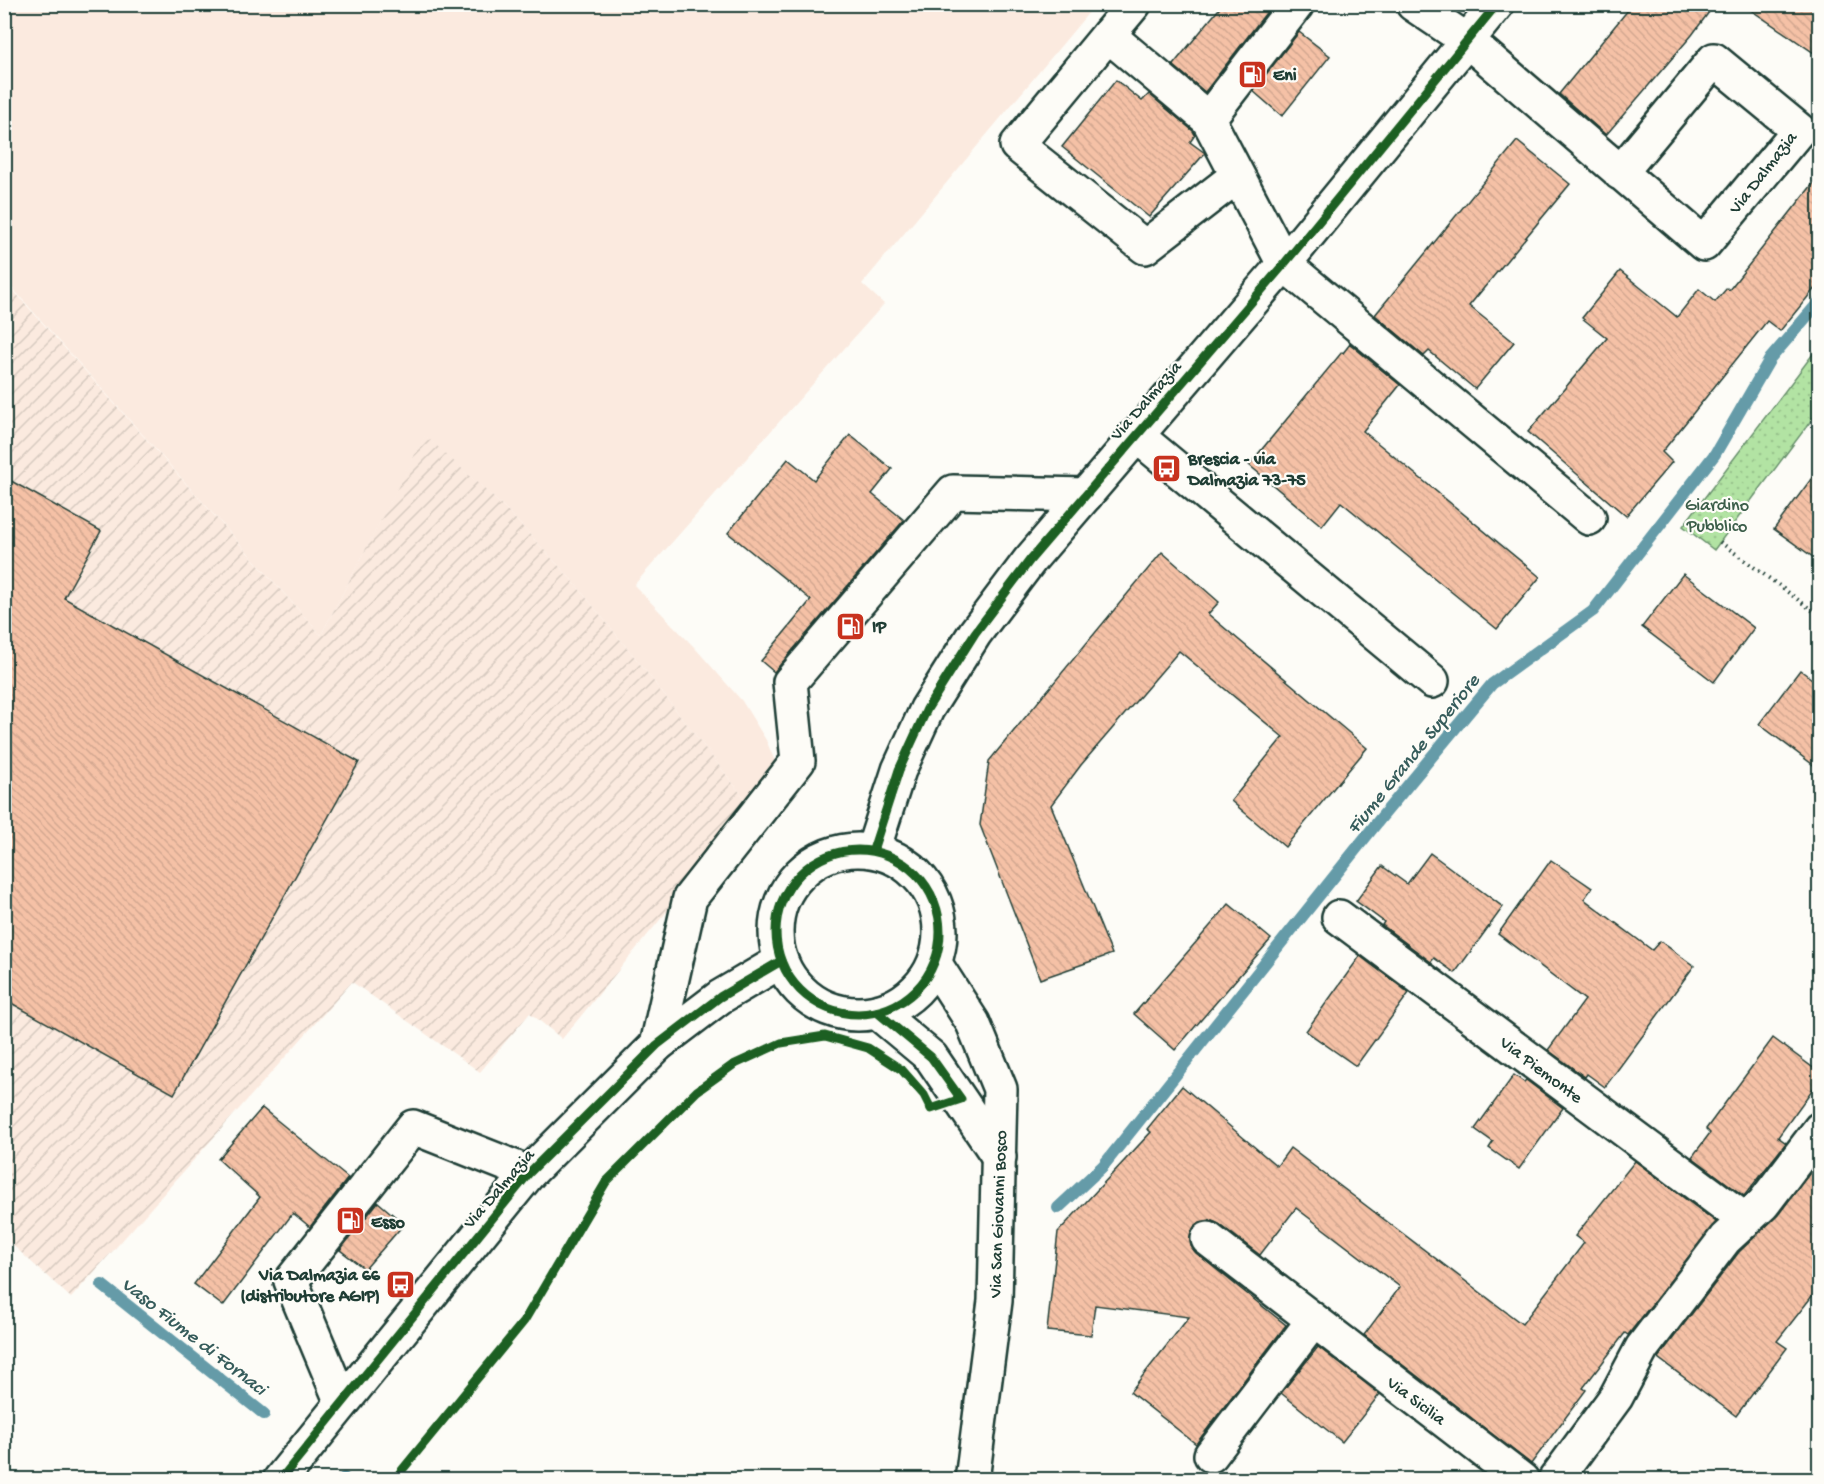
<svg xmlns="http://www.w3.org/2000/svg" width="1824" height="1484" viewBox="0 0 1824 1484" font-family="'Gochi Hand',sans-serif">
  <style>
    .built { fill: #fbeadf }
    .industrial { fill: url(#industrial-furrows) }
    .park { fill: url(#park-dots); stroke: #68906c; stroke-width: 1.5 }
    .lines { fill: none; stroke-linecap: round; stroke-linejoin: round }
    .stream { stroke: #659ba8; stroke-width: 12 }
    .building { fill: url(#building-back-hatch); stroke: #1f3d34; stroke-width: 1.5 }
    .minor-casing { stroke: #1f3d34; stroke-width: 38 }
    .major-casing { stroke: #1f3d34; stroke-width: 38 }
    .path { stroke: #1f3d34; stroke-width: 4; stroke-dasharray: 1.5 4.5; stroke-linecap: butt }
    .minor { stroke: #fdfcf7; stroke-width: 33 }
    .major { stroke: #fdfcf7; stroke-width: 33 }
    .cycleway-casing { stroke: #fdfcf7; stroke-width: 13 }
    .cycleway { stroke: #1b5e20; stroke-width: 9 }
    .labels { text-anchor: middle; stroke-width: 4.5; stroke-linejoin: round; paint-order: stroke }
    .poi-label { font-size: 18px; font-weight: bold; fill: #1f3d34; stroke: #fdfcf7; text-anchor: start }
    .street-label { font-size: 18px; fill: #1f3d34; stroke: #fdfcf7 }
    .park-label { font-size: 18px; fill: #3c5e4a; stroke: #fdfcf7 }
    .water-label { font-size: 20px; font-style: italic; fill: #365c5b; stroke: #fdfcf7 }
  </style>
  <defs>
    <pattern id="industrial-furrows" width="10" height="10" patternUnits="userSpaceOnUse" patternTransform="scale(1.5)"><rect width="10" height="10" fill="#fbeadf"/><path d="M-1 1l2-2M0 10L10 0M9 11l2-2" fill="none" stroke="#d7cac0"/></pattern>
    <pattern id="park-dots" width="8" height="8" patternUnits="userSpaceOnUse" patternTransform="scale(1.5)"><rect width="8" height="8" fill="#b2e3a3"/><path d="M2 2h.1M6 6h.1" fill="none" stroke="#99c48d" stroke-width="1.8" stroke-linecap="round"/></pattern>
    <pattern id="building-back-hatch" width="6" height="6" patternUnits="userSpaceOnUse" patternTransform="scale(1.5)"><rect width="6" height="6" fill="#f5c1a6"/><path d="M-1 5l2 2M0 0l6 6M5-1l2 2" fill="none" stroke="#d2a790"/></pattern>
  </defs>
  <rect width="100%" height="100%" fill="#fdfcf7"/>
  <filter id="ink" filterUnits="userSpaceOnUse"><feTurbulence type="fractalNoise" baseFrequency=".0167" numOctaves="2"/><feDisplacementMap in="SourceGraphic" scale="12" xChannelSelector="R" yChannelSelector="G"/><feConvolveMatrix kernelMatrix="1 2 1 2 8 2 1 2 1" color-interpolation-filters="sRGB"/></filter>
  <g filter="url(#ink)">
    <polygon class="built" points="4,5 1095,5 862,284 884,304 634,585 695,648 742,701 766,740 780,773 752,808 637,660 571,579 505,508 425,436 321,635 5,280"/>
    <polygon class="industrial" points="4,280 321,635 425,435 505,508 571,579 637,660 752,808 562,1039 530,1013 480,1072 352,982 71,1298 5,1238"/>
    <polygon class="park" points="1819,346 1819,410 1714,550 1683,526"/>
    <g class="lines">
      <g class="stream">
        <polyline points="1058,1208 1103,1166 1380,819 1492,684 1593,611 1715,454 1770,359 1820,301"/>
        <polyline points="102,1285 264,1414"/>
        <polyline points="344,1478 346,1480"/>
      </g>
    </g>
    <g class="building">
      <polygon points="1223,4 1264,4 1269,9 1205,92 1173,65"/>
      <polygon points="1633,4 1715,4 1692,35 1606,135 1559,94"/>
      <polygon points="1742,4 1820,4 1820,57"/>
      <polygon points="1299,32 1330,56 1282,116 1253,91"/>
      <polygon points="1116,80 1142,101 1149,94 1193,131 1195,135 1190,142 1205,153 1149,217 1062,147"/>
      <polygon points="1517,141 1570,184 1469,306 1514,342 1475,389 1429,351 1424,356 1375,315"/>
      <polygon points="1820,175 1820,282 1780,331 1767,321 1662,452 1672,462 1626,516 1528,432 1607,338 1582,318 1620,271 1677,317 1699,289 1715,302 1727,288 1729,290"/>
      <polygon points="1350,344 1400,385 1363,431 1540,577 1497,629 1341,502 1322,526 1249,465 1342,352 1343,353"/>
      <polygon points="850,435 892,469 872,494 904,520 774,672 761,661 811,600 728,533 788,459 814,480"/>
      <polygon points="1820,467 1820,562 1774,529"/>
      <polygon points="4,477 101,531 64,598 359,762 174,1094 4,999"/>
      <polygon points="1162,552 1219,602 1208,614 1367,748 1285,847 1231,801 1283,737 1179,651 1081,765 1051,805 1112,954 1040,979 980,825 989,761"/>
      <polygon points="1683,574 1754,628 1714,682 1642,627"/>
      <polygon points="1800,670 1820,685 1820,770 1759,724"/>
      <polygon points="1430,853 1503,907 1455,973 1434,958 1431,962 1382,925 1384,922 1356,901 1382,866 1407,884"/>
      <polygon points="1551,860 1592,888 1584,899 1652,950 1660,941 1694,966 1605,1087 1587,1074 1585,1077 1548,1050 1585,1000 1498,934"/>
      <polygon points="1229,904 1271,939 1175,1050 1134,1014"/>
      <polygon points="1360,956 1409,993 1356,1066 1306,1031"/>
      <polygon points="1773,1038 1820,1073 1820,1079 1778,1137 1786,1143 1744,1196 1692,1157 1710,1133 1706,1129"/>
      <polygon points="1514,1075 1524,1082 1526,1080 1563,1108 1519,1169 1489,1148 1493,1142 1475,1129"/>
      <polygon points="1182,1086 1277,1166 1290,1148 1522,1324 1584,1243 1575,1236 1635,1161 1716,1222 1628,1335 1625,1333 1583,1388 1586,1390 1531,1464 1364,1335 1400,1287 1296,1208 1260,1255 1219,1224 1210,1220 1200,1222 1194,1227 1190,1236 1191,1246 1196,1253 1286,1325 1196,1444 1130,1392 1189,1317 1095,1305 1091,1335 1047,1331 1058,1232 1151,1132 1147,1129"/>
      <polygon points="262,1108 348,1178 310,1227 293,1213 223,1306 194,1284 260,1197 218,1159"/>
      <polygon points="1816,1165 1820,1167 1820,1286 1777,1341 1787,1348 1736,1416 1658,1358 1739,1252 1778,1215"/>
      <polygon points="378,1202 404,1224 365,1269 340,1250"/>
      <polygon points="1318,1347 1380,1394 1342,1442 1281,1393"/>
    </g>
    <g class="lines">
      <defs>
        <g id="minor">
          <polyline points="1134,4 1108,35 1208,119"/>
          <polyline points="1297,4 1208,119 1284,264 1589,518"/>
          <polyline points="1413,4 1468,41 1704,244 1799,130 1714,60 1620,173"/>
          <polyline points="1108,35 1017,145 1145,247 1237,176"/>
          <polyline points="1136,435 1432,681"/>
          <polyline points="1339,917 1745,1220"/>
          <polyline points="935,964 973,1023 1000,1089 995,1301 972,1480"/>
          <polyline points="877,1012 931,1057 999,1157"/>
          <polyline points="657,1045 690,898 798,761 790,682 953,492 1086,495"/>
          <polyline points="1208,1239 1522,1480"/>
          <polyline points="342,1403 291,1281 413,1127 529,1173"/>
          <polyline points="1211,1455 1313,1321"/>
          <polyline points="1555,1480 1616,1397 1642,1348 1725,1239 1763,1204 1820,1129"/>
        </g>
        <g id="major">
          <circle cx="858" cy="932" r="82"/>
          <polyline points="873,850 899,770 927,709 975,633 1030,560 1284,264 1497,4"/>
          <polyline points="280,1480 529,1173 657,1045 720,997 781,961"/>
        </g>
      </defs>
      <use href="#minor" class="minor-casing"/>
      <use href="#major" class="major-casing"/>
      <polyline class="path" points="1720,542 1820,616"/>
      <use href="#minor" class="minor"/>
      <use href="#major" class="major"/>
      <defs>
        <g id="cycleway">
          <circle cx="858" cy="932" r="82"/>
          <polyline points="873,850 899,770 927,709 975,633 1030,560 1284,264 1497,4"/>
          <polyline points="280,1480 529,1173 657,1045 720,997 781,961"/>
          <polyline points="394,1480 524,1321 606,1182 697,1091 733,1065 781,1043 825,1036 868,1048 902,1070 924,1095 931,1109 961,1099 931,1057 877,1012"/>
        </g>
      </defs>
      <use href="#cycleway" class="cycleway-casing"/>
      <use href="#cycleway" class="cycleway"/>
    </g>
  </g>
  <defs>
    <symbol id="fuel-square" viewBox="-11 -11 22 22"><rect x="-9" y="-9" width="18" height="18" rx="4" fill="#c8321e" stroke="#fdfcf7"/><path d="M-5.5-6h7V0h2V4h1.3V-2.5L3-4.5l.8-.8L6-3V5H2.5V1h-1V6h-7ZM-4.2-4.7v3.2H.2V-4.7Z" fill="#fff"/></symbol>
    <symbol id="bus-square" viewBox="-11 -11 22 22"><rect x="-9" y="-9" width="18" height="18" rx="4" fill="#c8321e" stroke="#fdfcf7"/><path d="M-5-6H5V4H4V6H2V4H-2V6H-4V4H-5ZM-3.5-4V0h7V-4ZM-3.5 1.2v1.5H-2V1.2ZM2 1.2v1.5H3.5V1.2Z" fill="#fff"/></symbol>
  </defs>
  <g fill-rule="evenodd">
    <use href="#fuel-square" x="1236" y="58" width="33" height="33"/>
    <use href="#bus-square" x="1150" y="452" width="33" height="33"/>
    <use href="#fuel-square" x="834" y="610" width="33" height="33"/>
    <use href="#fuel-square" x="334" y="1204" width="33" height="33"/>
    <use href="#bus-square" x="384" y="1268" width="33" height="33"/>
  </g>
  <g class="labels">
    <g class="poi-label">
      <text x="1273" y="80">Eni</text>
      <text x="1188" y="464">Brescia - via<tspan x="1188" dy="21">Dalmazia 73-75</tspan></text>
      <text x="872" y="632">IP</text>
      <text x="371" y="1227">Esso</text>
      <text x="380" y="1280" text-anchor="end">Via Dalmazia 66<tspan x="380" dy="21">(distributore AGIP)</tspan></text>
    </g>
    <g class="street-label">
      <text transform="translate(1762 172) rotate(-52)" y="6">Via Dalmazia</text>
      <text transform="translate(1145 400) rotate(-49)" y="6">Via Dalmazia</text>
      <text transform="translate(1542 1069) rotate(37)" y="6">Via Piemonte</text>
      <text transform="translate(498 1188) rotate(-49)" y="6">Via Dalmazia</text>
      <text transform="translate(997 1214) rotate(-88)" y="6">Via San Giovanni Bosco</text>
      <text transform="translate(1417 1400) rotate(37)" y="6">Via Sicilia</text>
    </g>
    <g class="park-label">
      <text x="1717" y="510">Giardino<tspan x="1717" dy="21">Pubblico</tspan></text>
    </g>
    <g class="water-label">
      <text transform="translate(1412 753) rotate(-51)" y="7">Fiume Grande Superiore</text>
      <text transform="translate(195 1335) rotate(38)" y="7">Vaso Fiume di Fornaci</text>
    </g>
  </g>
  <rect width="1824" height="1484" fill="none" stroke="#fdfcf7" stroke-width="24"/>
  <rect x="12" y="12" width="1800" height="1460" fill="none" stroke="#1f3d34" stroke-width="2" filter="url(#ink)"/>
</svg>
